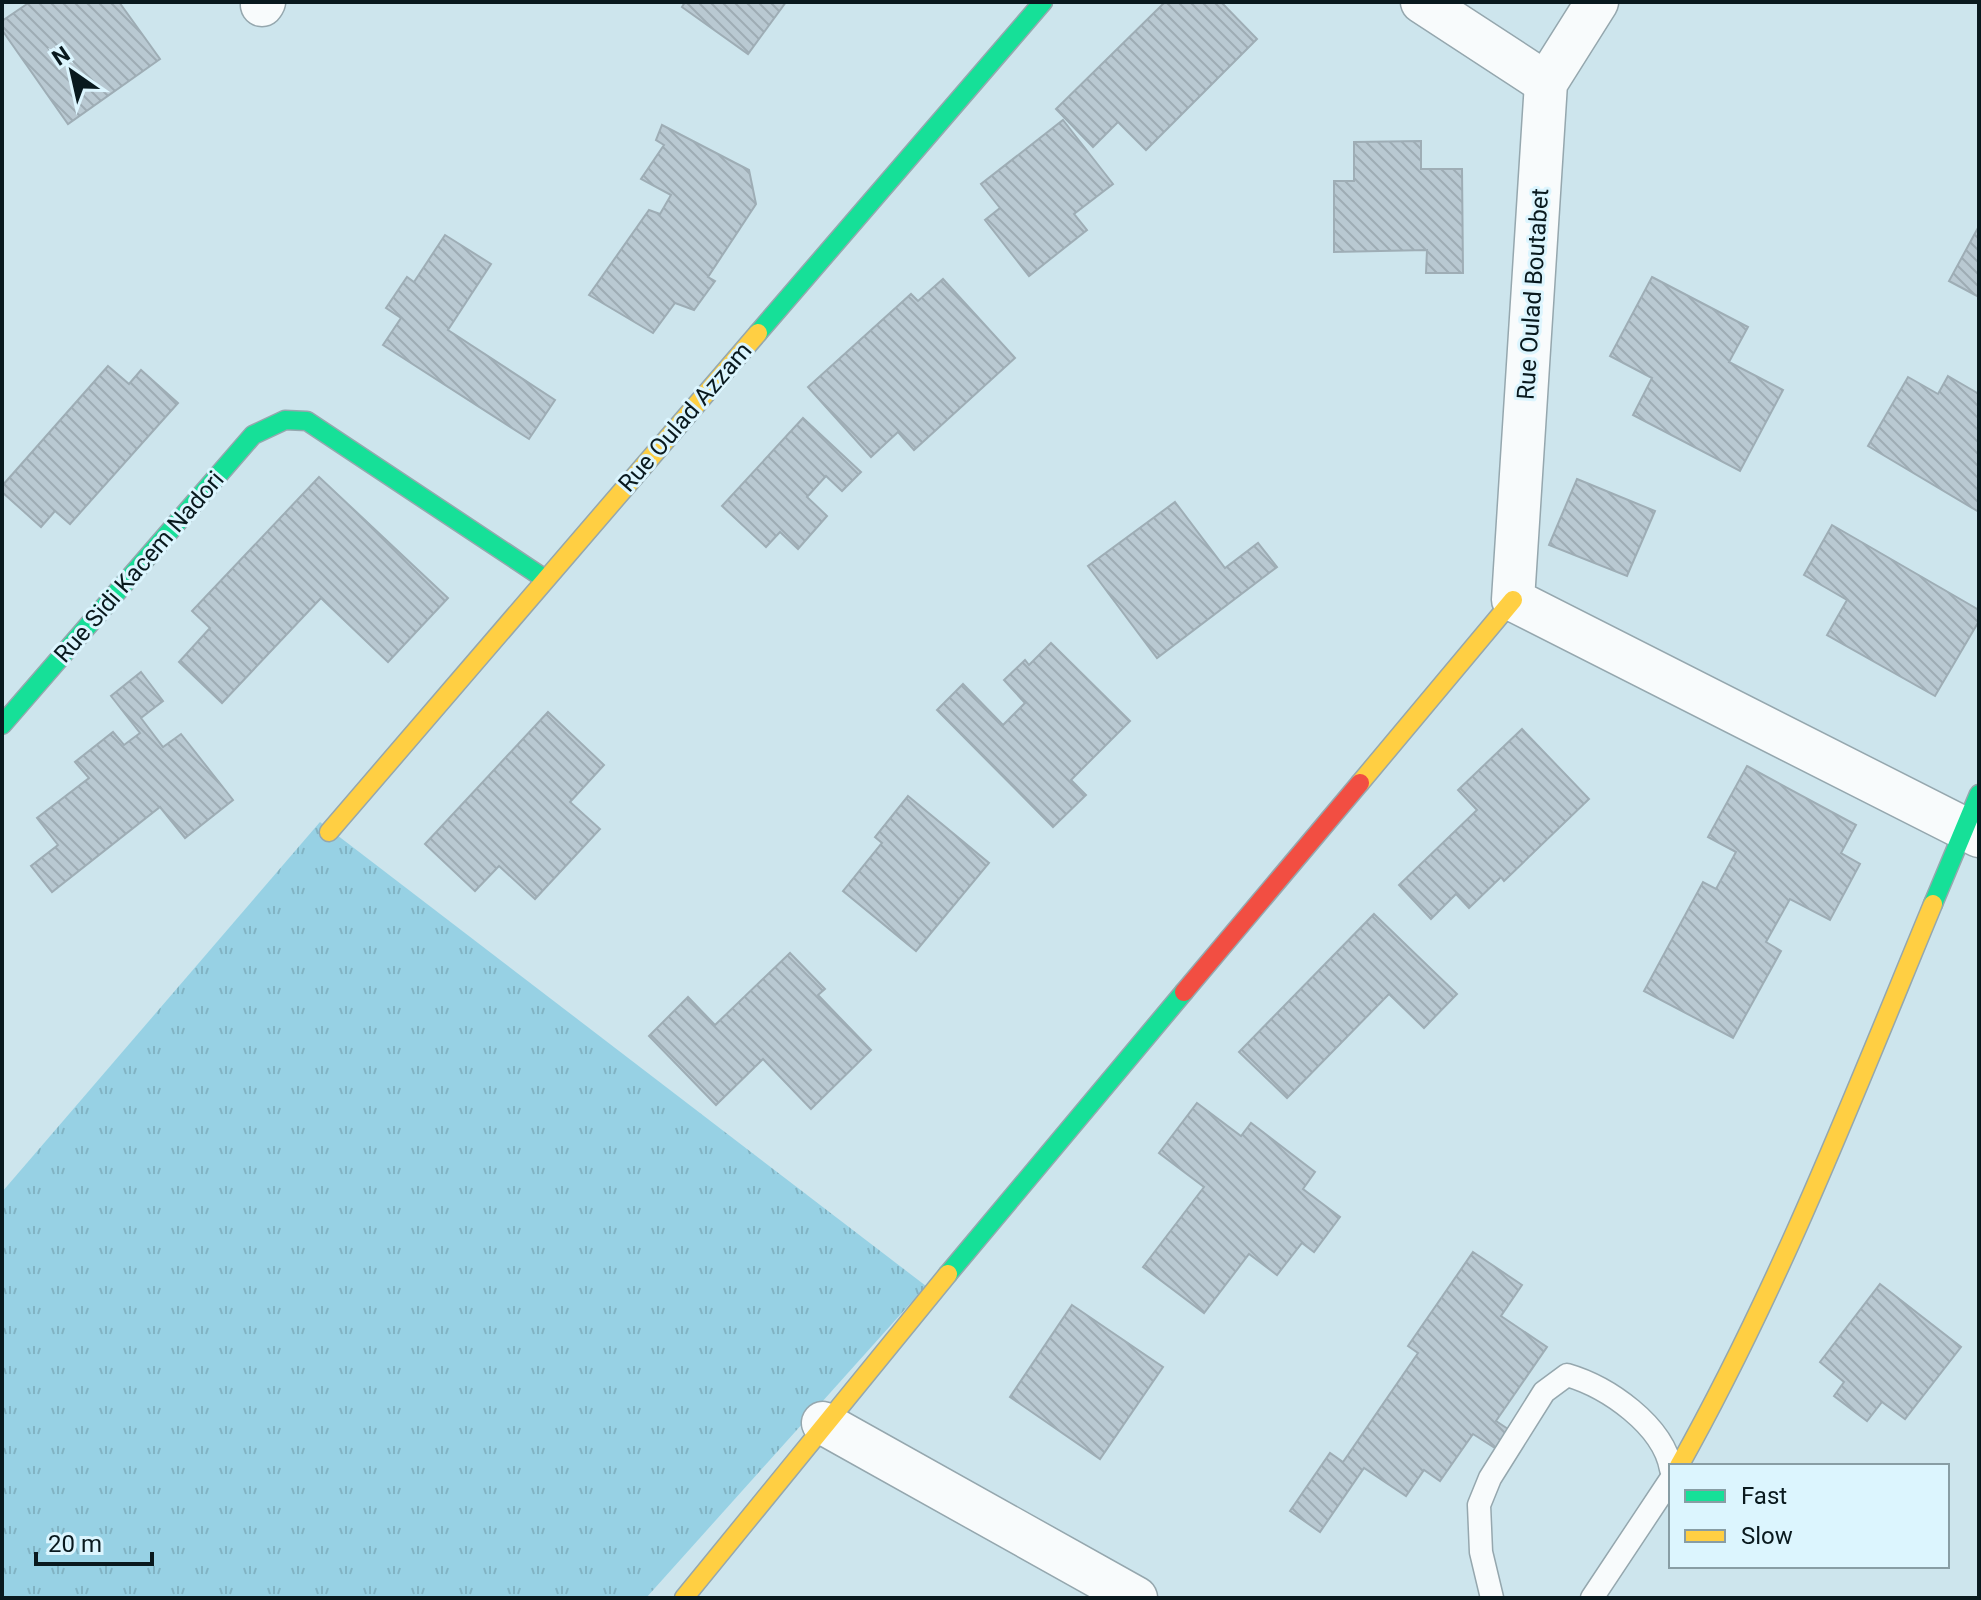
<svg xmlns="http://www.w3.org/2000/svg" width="1981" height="1600" viewBox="0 0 1981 1600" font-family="Roboto,sans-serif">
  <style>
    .grass { fill: url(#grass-tufts) }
    .building { fill: url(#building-back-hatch); stroke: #9eadb5; stroke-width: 2 }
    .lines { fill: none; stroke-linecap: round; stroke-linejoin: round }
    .lane-casing { stroke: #95a7ae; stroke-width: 25 }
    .street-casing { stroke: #95a7ae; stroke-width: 45 }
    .fast-casing { stroke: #95a7ae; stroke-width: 21 }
    .slow-casing { stroke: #95a7ae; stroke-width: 21 }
    .jam-casing { stroke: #95a7ae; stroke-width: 21 }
    .lane { stroke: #f8fbfc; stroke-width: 22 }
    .street { stroke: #f8fbfc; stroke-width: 42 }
    .fast { stroke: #16e098; stroke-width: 18 }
    .slow { stroke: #ffcf43; stroke-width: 18 }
    .jam { stroke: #f24e42; stroke-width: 18 }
    .labels { text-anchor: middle; stroke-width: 6; stroke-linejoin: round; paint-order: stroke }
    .street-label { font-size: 24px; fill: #09191e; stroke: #dcf5fe }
  </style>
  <defs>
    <pattern id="grass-tufts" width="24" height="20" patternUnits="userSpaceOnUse" patternTransform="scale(2)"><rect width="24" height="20" fill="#97d1e4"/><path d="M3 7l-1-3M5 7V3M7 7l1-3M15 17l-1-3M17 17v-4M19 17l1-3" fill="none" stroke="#81b3c3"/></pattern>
    <pattern id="building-back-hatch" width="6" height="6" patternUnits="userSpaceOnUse" patternTransform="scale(2)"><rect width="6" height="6" fill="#b9c9d2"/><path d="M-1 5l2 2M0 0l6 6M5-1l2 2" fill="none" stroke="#9eacb4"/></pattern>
  </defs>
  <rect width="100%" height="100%" fill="#cde5ed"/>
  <polygon class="grass" points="320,822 926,1286 646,1598 2,1598 2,1192"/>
  <g class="building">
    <polygon points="30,2 119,2 160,59 68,124 2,30 2,21"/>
    <polygon points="685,2 786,2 748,54 682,7"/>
    <polygon points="1165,2 1221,2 1257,39 1146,150 1118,122 1093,147 1056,109"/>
    <polygon points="1063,120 1113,184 1074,214 1087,230 1029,276 985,220 1000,208 981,184"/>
    <polygon points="662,125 749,170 756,204 708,277 715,281 694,310 675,303 653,333 589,295 649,210 660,214 671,195 641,179 664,145 656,140"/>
    <polygon points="1421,141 1421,169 1462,169 1463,273 1426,273 1427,250 1334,252 1334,181 1354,181 1354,142"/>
    <polygon points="1979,226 1979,297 1949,281"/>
    <polygon points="445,235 491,264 448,330 555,400 529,439 383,345 401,318 386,308 407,277 414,282"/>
    <polygon points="1652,277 1748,327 1729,362 1783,390 1740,471 1633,415 1652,378 1610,356"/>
    <polygon points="943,279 1015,358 914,450 898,432 871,457 808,387 911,294 918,301"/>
    <polygon points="108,366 129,384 141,370 178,403 70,524 55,511 41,527 2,492 2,486"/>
    <polygon points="1948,376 1979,394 1979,512 1868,446 1908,377 1938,394"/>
    <polygon points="803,418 861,472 842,491 826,476 807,497 827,516 798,549 780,532 766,547 722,506"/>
    <polygon points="319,477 448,598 388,662 321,598 222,703 179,662 210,628 192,611"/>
    <polygon points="1577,479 1655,511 1627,576 1549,545"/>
    <polygon points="1175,502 1225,568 1258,543 1277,567 1157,658 1088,566"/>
    <polygon points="1832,525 1979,610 1979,621 1935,696 1827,635 1847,600 1804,575"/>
    <polygon points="1051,643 1130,721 1071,780 1086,795 1053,827 937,710 963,684 1003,725 1025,703 1004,680 1025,660 1029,665"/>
    <polygon points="141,672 163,701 141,718 163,747 181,734 233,800 185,838 160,807 52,892 31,866 58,845 37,818 89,778 75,762 113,732 124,745 140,733 111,696"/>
    <polygon points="548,712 604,765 570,802 600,829 535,899 499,866 475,891 425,844"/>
    <polygon points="1522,729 1589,799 1504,881 1501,877 1469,908 1456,894 1431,919 1399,885 1477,810 1458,790"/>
    <polygon points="1747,766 1856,825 1841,853 1860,864 1830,920 1790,899 1766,942 1781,951 1733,1038 1644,991 1703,882 1716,889 1736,852 1708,837"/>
    <polygon points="908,796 989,863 916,951 843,891 882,843 875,837"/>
    <polygon points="1374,914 1457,994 1424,1028 1389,994 1287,1098 1239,1052"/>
    <polygon points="790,953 825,989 818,995 871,1050 811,1109 763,1059 716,1105 649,1036 688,997 715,1025"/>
    <polygon points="1197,1103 1241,1136 1251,1123 1315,1172 1303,1189 1340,1217 1314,1252 1302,1243 1277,1275 1249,1254 1204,1313 1143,1267 1204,1187 1159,1153"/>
    <polygon points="1473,1252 1522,1285 1501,1316 1547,1347 1496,1421 1514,1433 1501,1452 1473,1434 1440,1481 1424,1470 1406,1496 1364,1468 1320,1532 1290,1511 1330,1453 1343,1462 1418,1353 1408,1346"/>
    <polygon points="1880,1284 1961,1347 1905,1419 1882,1402 1867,1421 1834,1396 1844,1382 1820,1362"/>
    <polygon points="1072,1305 1163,1367 1100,1459 1010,1397"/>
  </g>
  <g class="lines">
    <defs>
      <g id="lane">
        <path d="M1492,1598L1481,1552L1479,1505L1490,1478L1544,1392L1567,1375C1608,1387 1663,1425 1671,1469"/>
        <polyline points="1592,1598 1671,1479"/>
      </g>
      <g id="street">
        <polyline points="1422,2 1546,83"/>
        <polyline points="1597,2 1546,83 1513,600 1979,836"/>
        <polyline points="262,5 264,2"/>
        <polyline points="823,1423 1136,1598"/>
      </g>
      <g id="fast">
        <polyline points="758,333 1043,2"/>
        <polyline points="2,725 253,435 285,420 307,421 545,579"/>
        <polyline points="1933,904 1979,794"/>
        <polyline points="948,1274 1184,992"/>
      </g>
      <g id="slow">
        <polyline points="1360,783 1513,600"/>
        <polyline points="329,832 758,333"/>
        <path d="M1679,1466C1780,1286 1854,1095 1933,904"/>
        <polyline points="684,1598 948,1274"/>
      </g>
      <polyline id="jam" points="1184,992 1360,783"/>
    </defs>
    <use href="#lane" class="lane-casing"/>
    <use href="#street" class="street-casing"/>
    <use href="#fast" class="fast-casing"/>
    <use href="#slow" class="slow-casing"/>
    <use href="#jam" class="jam-casing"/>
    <use href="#lane" class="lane"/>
    <use href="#street" class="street"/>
    <use href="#fast" class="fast"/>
    <use href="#slow" class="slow"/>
    <use href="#jam" class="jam"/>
  </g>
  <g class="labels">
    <g class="street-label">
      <text transform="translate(1533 294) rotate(-86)" y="8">Rue Oulad Boutabet</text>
      <text transform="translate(685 417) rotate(-49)" y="8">Rue Oulad Azzam</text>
      <text transform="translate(139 567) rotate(-49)" y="8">Rue Sidi Kacem Nadori</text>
    </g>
  </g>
  <rect width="1981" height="1600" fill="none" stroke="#09191e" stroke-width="8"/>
  <rect x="1669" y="1464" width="280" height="104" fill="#dcf5fe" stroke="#889da4" stroke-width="2"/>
  <rect x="1685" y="1490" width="40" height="12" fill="#16e098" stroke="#889da4" stroke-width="2"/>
  <text x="1741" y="1504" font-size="24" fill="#09191e">Fast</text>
  <rect x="1685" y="1530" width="40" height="12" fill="#ffcf43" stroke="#889da4" stroke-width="2"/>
  <text x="1741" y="1544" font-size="24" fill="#09191e">Slow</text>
  <g transform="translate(72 72) rotate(326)" stroke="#dcf5fe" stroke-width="6" paint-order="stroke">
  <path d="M0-6L14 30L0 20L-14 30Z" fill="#09191e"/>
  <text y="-12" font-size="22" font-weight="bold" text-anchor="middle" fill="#09191e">N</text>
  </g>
  <path d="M36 1552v12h116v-12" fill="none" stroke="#09191e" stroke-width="4"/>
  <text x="48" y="1552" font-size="24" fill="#09191e" stroke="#dcf5fe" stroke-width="6" paint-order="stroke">20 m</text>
</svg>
